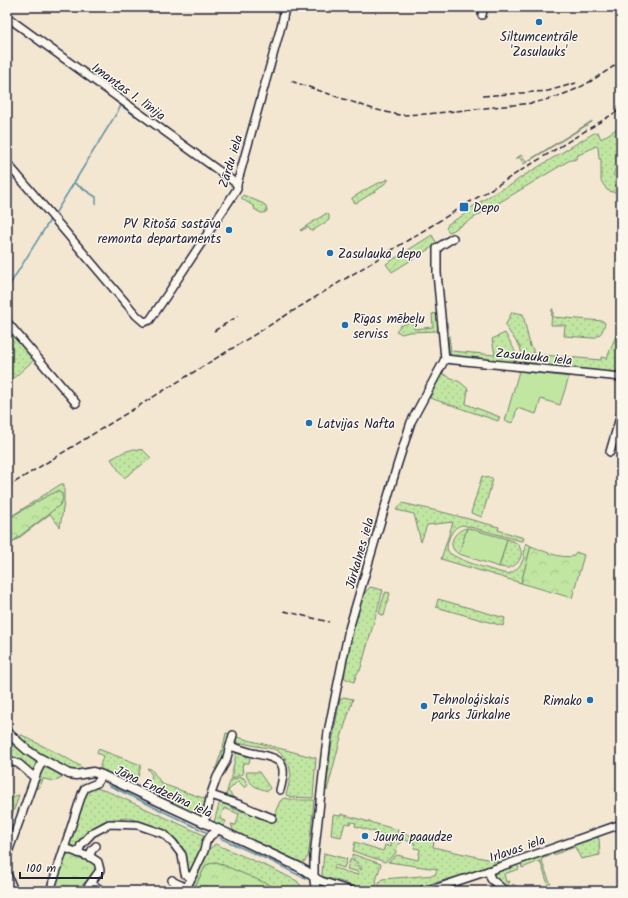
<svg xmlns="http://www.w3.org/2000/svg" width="628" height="898" viewBox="0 0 628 898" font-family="Kalam,sans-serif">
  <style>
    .grass { fill: url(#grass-dots); stroke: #72846e }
    .forest { fill: url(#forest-crowns); stroke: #72846e }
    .park { fill: #c1e6a1; stroke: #72846e }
    .garden { fill: url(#garden-furrows); stroke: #72846e }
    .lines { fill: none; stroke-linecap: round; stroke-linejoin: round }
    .stream { stroke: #6292a3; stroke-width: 1.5 }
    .minor-casing { stroke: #22223b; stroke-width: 10 }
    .tertiary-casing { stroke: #22223b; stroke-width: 11 }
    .minor { stroke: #fbf7ec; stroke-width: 7 }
    .tertiary { stroke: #fbf7ec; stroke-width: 8 }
    .rail { stroke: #22223b; stroke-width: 1.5; stroke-dasharray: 6 3; stroke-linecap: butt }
    .poi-dot { fill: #1f6fb2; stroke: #fbf7ec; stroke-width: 1.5 }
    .labels { text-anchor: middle; stroke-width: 3; stroke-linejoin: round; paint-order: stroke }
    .poi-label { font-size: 13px; fill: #22223b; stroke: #fbf7ec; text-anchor: start }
    .street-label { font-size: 13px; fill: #22223b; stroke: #fbf7ec }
  </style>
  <defs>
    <pattern id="grass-dots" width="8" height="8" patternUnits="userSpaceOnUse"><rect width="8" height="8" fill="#c1e6a1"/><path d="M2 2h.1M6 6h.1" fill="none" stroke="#a6c58c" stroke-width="1.8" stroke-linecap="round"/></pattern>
    <pattern id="forest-crowns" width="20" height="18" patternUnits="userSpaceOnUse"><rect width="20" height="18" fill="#c1e6a1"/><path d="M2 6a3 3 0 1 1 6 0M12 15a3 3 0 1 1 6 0" fill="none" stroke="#a6c58c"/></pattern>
    <pattern id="garden-furrows" width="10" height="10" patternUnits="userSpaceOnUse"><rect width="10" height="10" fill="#c1e6a1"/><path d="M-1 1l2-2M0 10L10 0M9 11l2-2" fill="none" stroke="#a6c58c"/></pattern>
  </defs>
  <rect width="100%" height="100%" fill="#f4e7d2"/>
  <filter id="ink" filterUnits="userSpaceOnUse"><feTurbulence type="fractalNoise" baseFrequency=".025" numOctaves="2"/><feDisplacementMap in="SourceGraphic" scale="8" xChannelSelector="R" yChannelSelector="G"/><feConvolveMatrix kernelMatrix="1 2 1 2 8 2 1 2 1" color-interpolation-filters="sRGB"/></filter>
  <g filter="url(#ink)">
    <g class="grass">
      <polygon points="592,121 592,122 524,164 519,157 516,159 515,159 521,155 526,162"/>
      <polygon points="621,126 621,158 613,175 621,179 621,195 607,190 601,181 601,159 599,159 598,147 596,146 577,156 576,159 573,160 570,160 452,231 449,232 446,228 447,227 448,224 467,213 469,211 469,209 501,189 511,185 520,178 594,133 598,132 601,139"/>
      <polygon points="388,179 388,181 384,184 380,188 358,202 355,203 352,199 352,198 370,187"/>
      <polygon points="243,195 264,204 266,207 267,211 264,213 261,213 254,209 255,207 242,199 242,197"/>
      <polygon points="327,213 329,215 329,220 312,231 310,230 308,227 301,231 300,230"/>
      <path d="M552,309H553V317L603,321L605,323C603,331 601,336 593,338L564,336L565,325H551Z"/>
      <polygon points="512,312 523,314 530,346 533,349 533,354 537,354 536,363 526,363 524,362 520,347 506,327 506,324"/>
      <polygon points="437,313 438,331 409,332 402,334 396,331 400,326 410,322 413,324 414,329 433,327 432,314"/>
      <path d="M446,322H447L451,351L495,355L492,339L505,333C510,342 516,350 517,360L514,362L454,357L451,356L449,350Z"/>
      <polygon points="621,323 621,366 618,371 613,373 544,366 542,362 543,355 601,360 601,357 607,358"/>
      <polygon points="10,331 35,359 7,384 7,334"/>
      <polygon points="441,373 460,382 468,389 466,404 500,417 498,421 430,398"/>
      <polygon points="134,449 143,450 151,458 124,478 111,459 124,452"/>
      <polygon points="482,476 493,479 482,517 471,513"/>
      <polygon points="61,484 64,484 64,503 60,527 50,514 7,547 7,519"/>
      <path d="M402,503L442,512L499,527L498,530L524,538L523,541H521L463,525C456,526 453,530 450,536C448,541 446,547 448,551C452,559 498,572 508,574C516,572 523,563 524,556C525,551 524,547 526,543L531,546L521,583L441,559L453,522L427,525L421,542L414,514L396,510Z"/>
      <path d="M467,528L459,554C445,547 454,530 467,528Z"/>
      <path d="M507,539C512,541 518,542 520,548C525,557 515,569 506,568C505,568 500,567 499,567Z"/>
      <polygon points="370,587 383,590 360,671 357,673 354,682 346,679 344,676 351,637 363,595"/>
      <polygon points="386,592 390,593 384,616 379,613 385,593"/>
      <polygon points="438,599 505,618 503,626 436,607"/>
      <polygon points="344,697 353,699 340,741 327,791 326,790 331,748 340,699"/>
      <polygon points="226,733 230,734 222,762 211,783 223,747"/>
      <path d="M21,735H22C43,747 66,756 86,770L76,772L30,748L21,740L20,738Z"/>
      <polygon points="237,737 316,758 313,798 291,797 286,795 291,775 289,765 285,758 279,752 274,749 256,746 242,743 241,744 236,742"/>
      <polygon points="7,739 21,751 36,762 36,768 34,773 23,763 8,757 9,752 7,751"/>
      <polygon points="98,749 141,765 137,781 135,783 132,783 102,770 100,766 103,756 97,753"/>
      <polygon points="236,753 249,757 250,758 249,763 244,763 242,766 243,772 242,774 231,779"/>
      <path d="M43,768C49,768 57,773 62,777L54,781L44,779H43L40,787L36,789Z"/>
      <polygon points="147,768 151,769 162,784 206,799 203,817 201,817 149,791 148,788 152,775"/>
      <path d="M247,772H259L270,788L268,791C255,787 252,787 246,775Z"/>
      <polygon points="240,777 244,778 248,785 245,788 238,781 228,791 234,798 227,796 226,795 230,781"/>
      <polygon points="96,788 109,792 206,836 203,842 203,848 190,872 188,874 187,872 187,856 183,848 177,840 167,831 129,818 113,819 92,829 75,848 68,845 85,796 88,791"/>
      <polygon points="18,795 19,795 11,819 7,818 7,805 10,798"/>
      <polygon points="284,798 295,800 314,800 309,850 308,857 304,862 301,862 291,858 236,832 233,830 231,824 236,825 239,814 224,808 220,819 226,821 224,825 221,826 214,822 220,801 232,805 232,808 243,812 245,808 274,820 276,816 274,815 280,801"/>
      <path d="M341,814L398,830L396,837L400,838L402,833L434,842L433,847L500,862L465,875L426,885L417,887L380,889H379C379,885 379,881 382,879L435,875L437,869L388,862L397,855L418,860L420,849L414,848L415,843L402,839L400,844H398L395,854L385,862L353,851L355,842L383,851L385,845L391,847L392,844L386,842L388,836L355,826L356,823L351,822L350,824L345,823L341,837L331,835L333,815L341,816Z"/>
      <polygon points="596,837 598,837 599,839 600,855 581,859 575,847 553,855 552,852"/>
      <path d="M215,844L273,869L297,881L301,886C299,888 296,890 293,891C280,893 231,868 216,862L206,865L195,887L192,884L205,853C208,849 212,848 215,844Z"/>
      <path d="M324,853L347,859L344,868L335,865L334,868L358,875L359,872L347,869L350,860L351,859L361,870L362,869L352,857V854L381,864L376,881L377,882L376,887C367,892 356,887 347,884L346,883L324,877L322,874Z"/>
      <polygon points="549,853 550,856 541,859 552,888 550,891 546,891 549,887 540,861 522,868 521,863"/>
      <polygon points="515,865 518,866 519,869 504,874 506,882 510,881 508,885 511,887 513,884 522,891 510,891 494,877 494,874 496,872"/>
    </g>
    <g class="forest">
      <polygon points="58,491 61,493 63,498 60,505 7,546 7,519 47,496"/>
      <path d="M531,546C544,551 560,559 573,556L576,552L584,555L572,598L521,583Z"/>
      <path d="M66,851L78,855L79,859C84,860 88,859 92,861C107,868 86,880 81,886C80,887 79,889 78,891H51Z"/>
      <polygon points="216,862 270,885 286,891 206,891 195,887 206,865"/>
    </g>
    <g class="park">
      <polygon points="519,371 569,377 560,405 541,399 536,414 517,408 513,423 505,421"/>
      <polygon points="467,528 507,539 499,567 459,554"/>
    </g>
    <polygon class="garden" points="432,235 437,244 392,272 386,264"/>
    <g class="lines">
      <g class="stream">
        <polyline points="115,101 135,116"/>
        <polyline points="74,183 96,197 96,204"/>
        <polyline points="56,212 121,106"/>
        <polyline points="7,289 50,220"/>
        <polyline points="108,785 206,832"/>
        <polyline points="220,838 273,862 306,879"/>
      </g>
      <defs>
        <g id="minor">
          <polyline points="482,15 484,7"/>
          <polyline points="7,17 237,184"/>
          <polyline points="7,163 136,315 144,322 150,320 169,292 237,189 237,184 282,23 285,7"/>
          <polyline points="7,322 76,403"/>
          <polyline points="445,359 621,377"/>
          <polyline points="610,452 621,414"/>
          <path d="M230,746C239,749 248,752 257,754C284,759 287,764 280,790"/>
          <polyline points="7,759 19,764 35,778"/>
          <polyline points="211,795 241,805 257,812 272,818"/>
          <polyline points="204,822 206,815 212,791 217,777 226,761 233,735"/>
          <polyline points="65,848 92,858 98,862 100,870 85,891"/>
          <polyline points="78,853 81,845 92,833 109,824 138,825 164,834 173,843 182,855 185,874 191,878"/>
          <polyline points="7,855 37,772 43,760"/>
          <polyline points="89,857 92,850 96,846"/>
          <polyline points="488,871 491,879 505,891"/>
          <polyline points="7,874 14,891"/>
          <polyline points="172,880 174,882 193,891"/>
          <polyline points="91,883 102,891"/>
          <polyline points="50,891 82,794 85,788 97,783 102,775"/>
          <polyline points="185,891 204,851 206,842 211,835 215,833 217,828"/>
          <polyline points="351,891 321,881 314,877 314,857 325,756 328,732 349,629 397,466 411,422 445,359 437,273 437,248 453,238"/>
          <polyline points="421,891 437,888 488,871 621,824"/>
        </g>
        <polyline id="tertiary" points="7,732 27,750 36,756 69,774 76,775 93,772 102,775 297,866 306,871 314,877 316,891"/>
      </defs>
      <use href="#minor" class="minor-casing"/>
      <use href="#tertiary" class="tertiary-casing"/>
      <use href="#minor" class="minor"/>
      <use href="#tertiary" class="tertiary"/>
      <g class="rail">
        <path d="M291,81L373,109L390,113L400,115L427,114L533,103C551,99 570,93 586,84C598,77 609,69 621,62"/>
        <polyline points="483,96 548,91 576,83"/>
        <polyline points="214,331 238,316"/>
        <polyline points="7,487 621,109"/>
        <polyline points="284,611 329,622"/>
      </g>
    </g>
  </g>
  <g class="poi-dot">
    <circle cx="539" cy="22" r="4"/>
    <rect x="459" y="202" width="10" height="10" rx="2"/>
    <circle cx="229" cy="230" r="4"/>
    <circle cx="330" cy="253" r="4"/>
    <circle cx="345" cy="325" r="4"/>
    <circle cx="309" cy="423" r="4"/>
    <circle cx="590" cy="700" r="4"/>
    <circle cx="424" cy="706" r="4"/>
    <circle cx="365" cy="836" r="4"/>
  </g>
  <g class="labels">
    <g class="poi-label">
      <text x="539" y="41" text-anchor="middle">Siltumcentrāle<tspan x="539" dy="15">'Zasulauks'</tspan></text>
      <text x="473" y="212">Depo</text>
      <text x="221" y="228" text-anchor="end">PV Ritošā sastāva<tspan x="221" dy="15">remonta departaments</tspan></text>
      <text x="338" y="258">Zasulauka depo</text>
      <text x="353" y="323">Rīgas mēbeļu<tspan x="353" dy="15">serviss</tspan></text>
      <text x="317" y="428">Latvijas Nafta</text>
      <text x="432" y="704">Tehnoloģiskais<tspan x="432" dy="15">parks Jūrkalne</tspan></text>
      <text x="582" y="705" text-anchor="end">Rimako</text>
      <text x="373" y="841">Jaunā paaudze</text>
    </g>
    <g class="street-label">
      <text transform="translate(129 91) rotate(36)" y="5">Imantas 1. līnija</text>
      <text transform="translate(230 161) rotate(-73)" y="5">Zārdu iela</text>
      <text transform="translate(534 356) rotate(6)" y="5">Zasulauka iela</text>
      <text transform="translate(359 553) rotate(-74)" y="5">Jūrkalnes iela</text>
      <text transform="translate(164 791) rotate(25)" y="5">Jāņa Endzelīna iela</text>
      <text transform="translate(517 848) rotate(-19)" y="5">Irlavas iela</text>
    </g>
  </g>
  <rect width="628" height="898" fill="none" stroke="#fbf7ec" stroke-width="24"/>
  <rect x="12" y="12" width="604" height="874" fill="none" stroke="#22223b" stroke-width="1.5" filter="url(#ink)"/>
  <path d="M20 872v6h82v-6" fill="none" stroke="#22223b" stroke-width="2"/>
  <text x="26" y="872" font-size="12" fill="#22223b" stroke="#fbf7ec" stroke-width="3" paint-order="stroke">100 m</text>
</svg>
